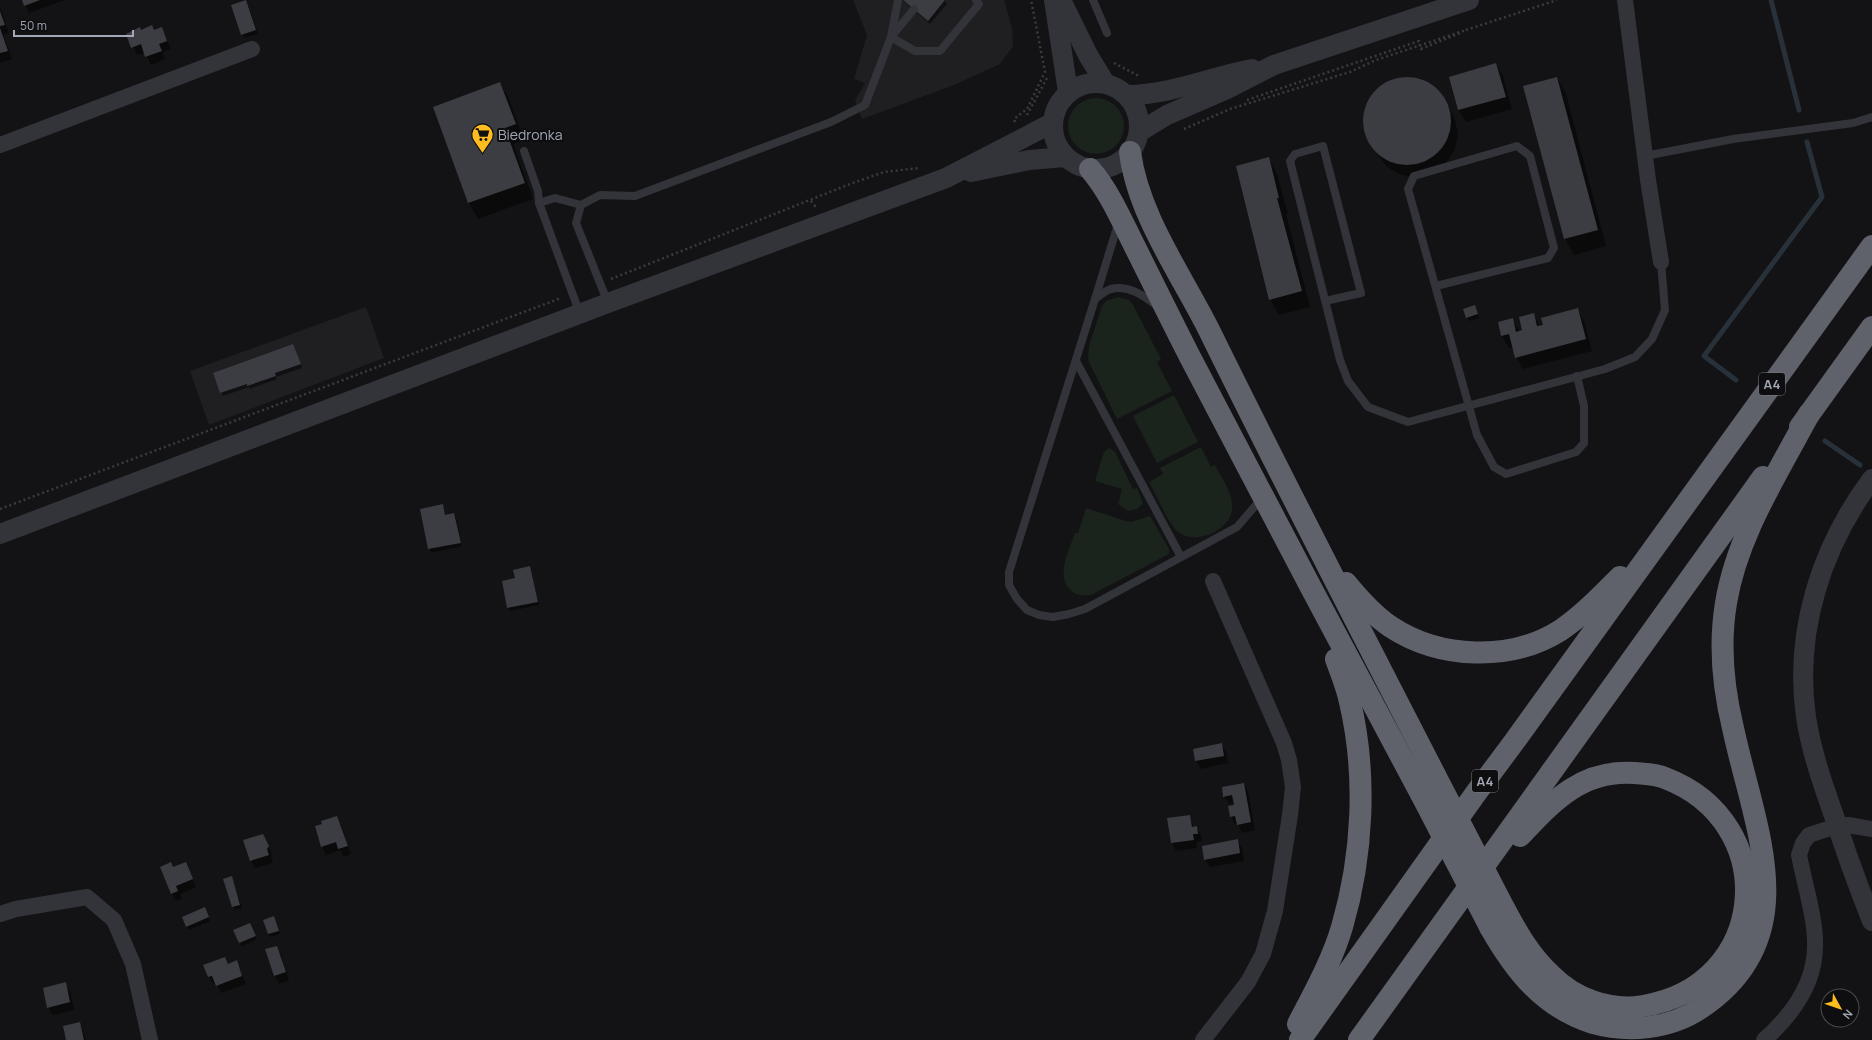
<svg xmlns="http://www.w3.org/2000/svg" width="1872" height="1040" viewBox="0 0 1872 1040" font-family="Manrope,sans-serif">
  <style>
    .built { fill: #1f1f22 }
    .green { fill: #1a231c }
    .shadow { fill: #0007 }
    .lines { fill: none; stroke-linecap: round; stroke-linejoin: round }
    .stream { stroke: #283139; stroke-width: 5 }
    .building { fill: #3c3d42 }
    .path { stroke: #393b41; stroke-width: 2.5; stroke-dasharray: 2 3; stroke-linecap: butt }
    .service { stroke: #33343a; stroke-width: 8 }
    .minor { stroke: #33343a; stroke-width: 16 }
    .tertiary { stroke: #33343a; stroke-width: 20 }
    .motorway { stroke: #5f626b; stroke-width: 22 }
    .motorway-bridge { stroke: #5f626b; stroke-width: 22 }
    .labels { text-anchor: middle; stroke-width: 4; stroke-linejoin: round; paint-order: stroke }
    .shield { fill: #0e0e10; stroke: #767a84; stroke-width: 1 }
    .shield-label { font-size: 13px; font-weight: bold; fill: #a3a8b6 }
    .poi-label { font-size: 14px; fill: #a3a8b6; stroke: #0e0e10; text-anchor: start }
  </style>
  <rect width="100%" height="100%" fill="#131315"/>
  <g class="built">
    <polygon points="853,0 1004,0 1012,28 1013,46 1000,64 954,85 862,119 855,100 865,83 854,79 867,35"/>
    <polygon points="366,307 384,358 209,425 190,371"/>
  </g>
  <g class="green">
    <circle cx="1096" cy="126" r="28"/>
    <polygon points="1118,297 1129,300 1133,305 1161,359 1157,362 1172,391 1117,419 1088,360 1089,346 1102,306 1106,301"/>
    <polygon points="1174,395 1198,442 1157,463 1133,416"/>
    <path d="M1201,447L1211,467L1215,465C1222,479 1234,494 1232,510C1229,532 1195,545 1178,532C1168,524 1156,494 1149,482L1163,474L1160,468Z"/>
    <polygon points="1109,448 1115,452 1133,489 1137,488 1143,503 1137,509 1128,511 1118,504 1122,489 1095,481 1104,452"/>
    <path d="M1086,508L1126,521L1131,522L1150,516L1169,549V554L1091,595C1084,596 1078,596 1073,592C1054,578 1069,550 1075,533H1078Z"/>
  </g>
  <g class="shadow">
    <polygon points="23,0 65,0 29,13"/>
    <polygon points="902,0 945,0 947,4 930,24"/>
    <polygon points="248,5 258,34 244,38 232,6"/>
    <polygon points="0,7 9,33 3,34 12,59 0,63"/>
    <polygon points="161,29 171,49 163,52 165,59 151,65 145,52 137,55 127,34 141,31 154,31"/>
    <polygon points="1496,64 1503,76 1512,109 1466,122 1459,110 1450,77"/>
    <polygon points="1409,78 1425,82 1438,91 1454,117 1458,133 1455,149 1446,163 1417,177 1401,175 1387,167 1369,142 1366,134 1364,118 1369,102 1379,89 1393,81"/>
    <polygon points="1557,78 1566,94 1606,246 1574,255 1565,239 1524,87"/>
    <polygon points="500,83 509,99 524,140 513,144 533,199 478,219 469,203 434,107"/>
    <polygon points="1268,158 1277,174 1288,214 1286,214 1310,307 1279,315 1270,299"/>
    <polygon points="1475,306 1479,318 1469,321 1467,317"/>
    <polygon points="1577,309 1584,321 1592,351 1523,369 1516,357 1513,347 1509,348 1502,336 1499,323 1512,319 1520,332 1523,331 1533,314 1540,326"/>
    <polygon points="293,345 302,368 276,377 277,379 250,389 249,387 223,396 214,374"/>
    <polygon points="442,505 446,516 454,514 456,518 462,546 431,553 421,510"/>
    <polygon points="530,567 539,605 510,611 508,608 516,579"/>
    <polygon points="1221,744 1226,752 1228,763 1201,769 1196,761 1194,750"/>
    <polygon points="1244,784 1248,792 1255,830 1242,833 1238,824 1235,824 1231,816 1234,803 1229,804 1224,796"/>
    <polygon points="1189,816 1194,828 1196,827 1201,835 1202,841 1197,842 1197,848 1176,851 1172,843"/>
    <polygon points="337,818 341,825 351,854 344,857 340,850 326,855 322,847 316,827"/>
    <polygon points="1237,840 1242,848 1244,861 1210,867 1205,860"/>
    <polygon points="267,843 272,855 271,857 273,863 255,868 251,861"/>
    <polygon points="185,863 196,887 180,894 182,899 176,901 172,894 173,868"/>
    <polygon points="224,879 233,881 242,908 235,910"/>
    <polygon points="206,912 210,921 189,930 187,927"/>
    <polygon points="274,918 280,934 270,937 264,921"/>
    <polygon points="252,928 257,939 242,946 239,942"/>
    <polygon points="276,947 281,955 289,980 279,984 275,976 266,950"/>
    <polygon points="225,958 229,965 236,962 246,984 221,993 216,983 213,984 209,977"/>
    <polygon points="65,984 70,991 74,1010 53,1015 48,1007"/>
    <polygon points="80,1023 86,1040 67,1040"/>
  </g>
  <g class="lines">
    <g class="stream">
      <polyline points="1771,0 1799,110"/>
      <polyline points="1736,380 1704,356 1822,197 1807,142"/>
      <polyline points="1825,441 1860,465"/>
    </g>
  </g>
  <g class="building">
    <polygon points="22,0 40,0 24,6"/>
    <polygon points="246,0 256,30 241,35 231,5"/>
    <polygon points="903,0 945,0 928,21"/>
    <polygon points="0,11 5,25 0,26"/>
    <polygon points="152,25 154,30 162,27 167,41 159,44 162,51 145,57 141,44 131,48 126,34 140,27 141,30"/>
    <polygon points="0,28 8,51 0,53"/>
    <polygon points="1496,63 1506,97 1458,110 1449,77"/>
    <polygon points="1557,77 1598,230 1564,239 1523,86"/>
    <circle cx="1407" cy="121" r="44"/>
    <polygon points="500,82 516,124 505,128 525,183 468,203 433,107"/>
    <polygon points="1269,157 1279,198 1277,198 1302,291 1269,300 1236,166"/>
    <polygon points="1475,305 1478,314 1466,318 1463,309"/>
    <polygon points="1578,308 1586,339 1515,358 1509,334 1501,336 1498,322 1513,318 1516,332 1522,330 1519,317 1534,313 1537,326 1543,325 1541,318"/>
    <polygon points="293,344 301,364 275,373 276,376 247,386 247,384 220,393 213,373"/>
    <polygon points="443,504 445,515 454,513 461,543 428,549 420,509"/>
    <polygon points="530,566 538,602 507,608 502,581 515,578 513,570"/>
    <polygon points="1222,743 1224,756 1195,761 1193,749"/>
    <polygon points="1244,783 1251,822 1237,825 1235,816 1230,817 1228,806 1234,805 1232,795 1223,797 1222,787"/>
    <polygon points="1190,815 1192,827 1197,826 1198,834 1193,834 1194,840 1171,843 1167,818"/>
    <polygon points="337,816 348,846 338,849 336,842 321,847 315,826 322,824 321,821"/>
    <polygon points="263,834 269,846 267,849 269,855 250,861 243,840"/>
    <polygon points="1238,839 1240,853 1204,860 1202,846"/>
    <polygon points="171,862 173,867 186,862 193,879 176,886 178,891 171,894 160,867"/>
    <polygon points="232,876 240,905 232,907 223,879"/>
    <polygon points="205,907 209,917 186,927 182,917"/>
    <polygon points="274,916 279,931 268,934 263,920"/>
    <polygon points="250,923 256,936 239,943 233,930"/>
    <polygon points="277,946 286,972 274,976 265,949"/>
    <polygon points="225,957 228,964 237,960 242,976 216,986 212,976 208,977 203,965"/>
    <polygon points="66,982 70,1002 47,1008 43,988"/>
    <polygon points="80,1022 84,1040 66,1040 63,1026"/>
  </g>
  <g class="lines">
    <g class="path">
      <polyline points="1466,30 1557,0"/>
      <polyline points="1114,63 1139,76"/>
      <polyline points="1247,100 1419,41 1421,49 1460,33"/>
      <polyline points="1027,115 1047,78"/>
      <polyline points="1015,122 1014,119 1027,109 1045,72 1031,0"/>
      <polyline points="1184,129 1230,109 1350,72 1376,60 1466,30"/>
      <polyline points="811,201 815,206 818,205"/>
      <polyline points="611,279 850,184 884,172 919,168"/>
      <polyline points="0,509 561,298"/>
    </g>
    <g class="service">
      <polyline points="1093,0 1107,33"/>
      <polyline points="914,9 891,37 915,51 940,51 979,4 976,0"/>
      <polyline points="524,151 538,191 539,203 580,314"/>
      <polyline points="1645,156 1733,139 1853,123 1872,117"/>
      <polyline points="539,203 555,198 581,205"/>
      <path d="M1119,221L1095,299C1099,296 1105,291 1111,289C1128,285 1143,295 1156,305"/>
      <polyline points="1436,286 1548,258 1554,248 1530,156 1517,146 1414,176 1408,189 1477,435 1494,467 1506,474 1576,452 1584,443 1584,406 1577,376"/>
      <polyline points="1095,299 1009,572 1009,585 1017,599 1027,610 1039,615 1053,617 1069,614 1085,609 1237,527 1262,498"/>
      <polyline points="1325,301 1361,293 1323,146 1295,154 1290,161 1340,360 1348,381 1368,407 1408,422 1605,369 1635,357 1652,339 1665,310 1661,262"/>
      <polyline points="608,303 576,223 581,205 600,195 635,196 831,122 865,105 891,37 898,0"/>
      <polyline points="1076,361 1181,557"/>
    </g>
    <g class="minor">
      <polyline points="1625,0 1648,180 1661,262"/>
      <polyline points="0,145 252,49"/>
      <polyline points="0,914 16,909 87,897 114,920 133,964 150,1040"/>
      <polyline points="1203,1040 1248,982 1263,954 1275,911 1290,815 1293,787 1289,760 1284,743 1213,581"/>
      <path d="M1764,1040C1791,1016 1815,984 1815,946C1816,920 1804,882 1799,855L1803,843L1809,835L1837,826L1848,825L1872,829"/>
    </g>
    <g class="tertiary">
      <polyline points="1054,0 1068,92"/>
      <polyline points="1061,0 1088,55 1105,83"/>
      <circle cx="1096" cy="126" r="43"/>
      <path d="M1127,95C1170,95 1210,77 1252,69"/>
      <polyline points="1139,132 1167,115 1227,89 1274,65 1469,0"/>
      <polyline points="971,172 1029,160 1065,157"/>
      <path d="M1872,479C1821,547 1794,632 1806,717C1811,750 1822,782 1833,813C1845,850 1858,886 1872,921"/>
      <polyline points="0,534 608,303 946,178 1052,123"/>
    </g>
    <g class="motorway">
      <path d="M1130,152C1138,215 1181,274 1209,330C1282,479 1359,627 1435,775"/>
      <path d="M1090,169C1109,191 1121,219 1134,245C1153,283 1171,320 1190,357C1266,503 1343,649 1421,794"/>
      <polyline points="1800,427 1872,327"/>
      <path d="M1346,583C1359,599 1373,615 1391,627C1440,659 1511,662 1561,630C1583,615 1601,596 1620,577"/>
      <path d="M1505,910C1518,934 1531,957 1551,975C1575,999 1610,1012 1643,1006C1769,986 1783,823 1665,778C1656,774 1645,774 1635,773C1582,769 1553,801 1520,836"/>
      <path d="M1490,927C1515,971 1543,1007 1593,1023C1628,1033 1670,1029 1701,1008C1808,936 1754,828 1733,728C1723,687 1719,645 1726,603C1737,535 1777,475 1809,414"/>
      <path d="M1298,1024C1314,993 1332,961 1342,927C1363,855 1367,775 1350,702C1347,687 1341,673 1336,659"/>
      <polyline points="1300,1040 1476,793 1514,742 1872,246"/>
      <polyline points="1359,1040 1763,477"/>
    </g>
    <g class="motorway-bridge">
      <polyline points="1435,775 1505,910"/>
      <polyline points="1421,794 1490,927"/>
    </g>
  </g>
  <defs>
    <symbol id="supermarket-pin" viewBox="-11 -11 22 30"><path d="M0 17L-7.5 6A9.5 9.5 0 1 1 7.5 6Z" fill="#ffbd20" stroke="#0e0e10"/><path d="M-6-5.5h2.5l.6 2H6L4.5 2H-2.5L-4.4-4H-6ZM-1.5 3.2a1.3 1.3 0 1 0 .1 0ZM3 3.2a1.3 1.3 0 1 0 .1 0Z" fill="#111"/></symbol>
  </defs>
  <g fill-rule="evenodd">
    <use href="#supermarket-pin" x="470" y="122" width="25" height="34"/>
  </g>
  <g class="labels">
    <g class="shield">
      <rect x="1759" y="373" width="26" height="22" rx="3"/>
      <rect x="1472" y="770" width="26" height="22" rx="3"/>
    </g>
    <g class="shield-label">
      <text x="1772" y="389">A4</text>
      <text x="1485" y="786">A4</text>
    </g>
    <g class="poi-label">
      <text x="498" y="140">Biedronka</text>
    </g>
  </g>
  <g transform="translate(1840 1008) rotate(130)"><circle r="19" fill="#0e0e10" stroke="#4a4c52"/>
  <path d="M0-3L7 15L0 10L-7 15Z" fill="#ffbd20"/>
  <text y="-6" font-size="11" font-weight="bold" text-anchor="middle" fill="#a3a8b6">N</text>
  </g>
  <path d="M14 30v6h119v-6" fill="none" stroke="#a3a8b6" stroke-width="2"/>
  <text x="20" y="30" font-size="12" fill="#a3a8b6" stroke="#0e0e10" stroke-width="3" paint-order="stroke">50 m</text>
</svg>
